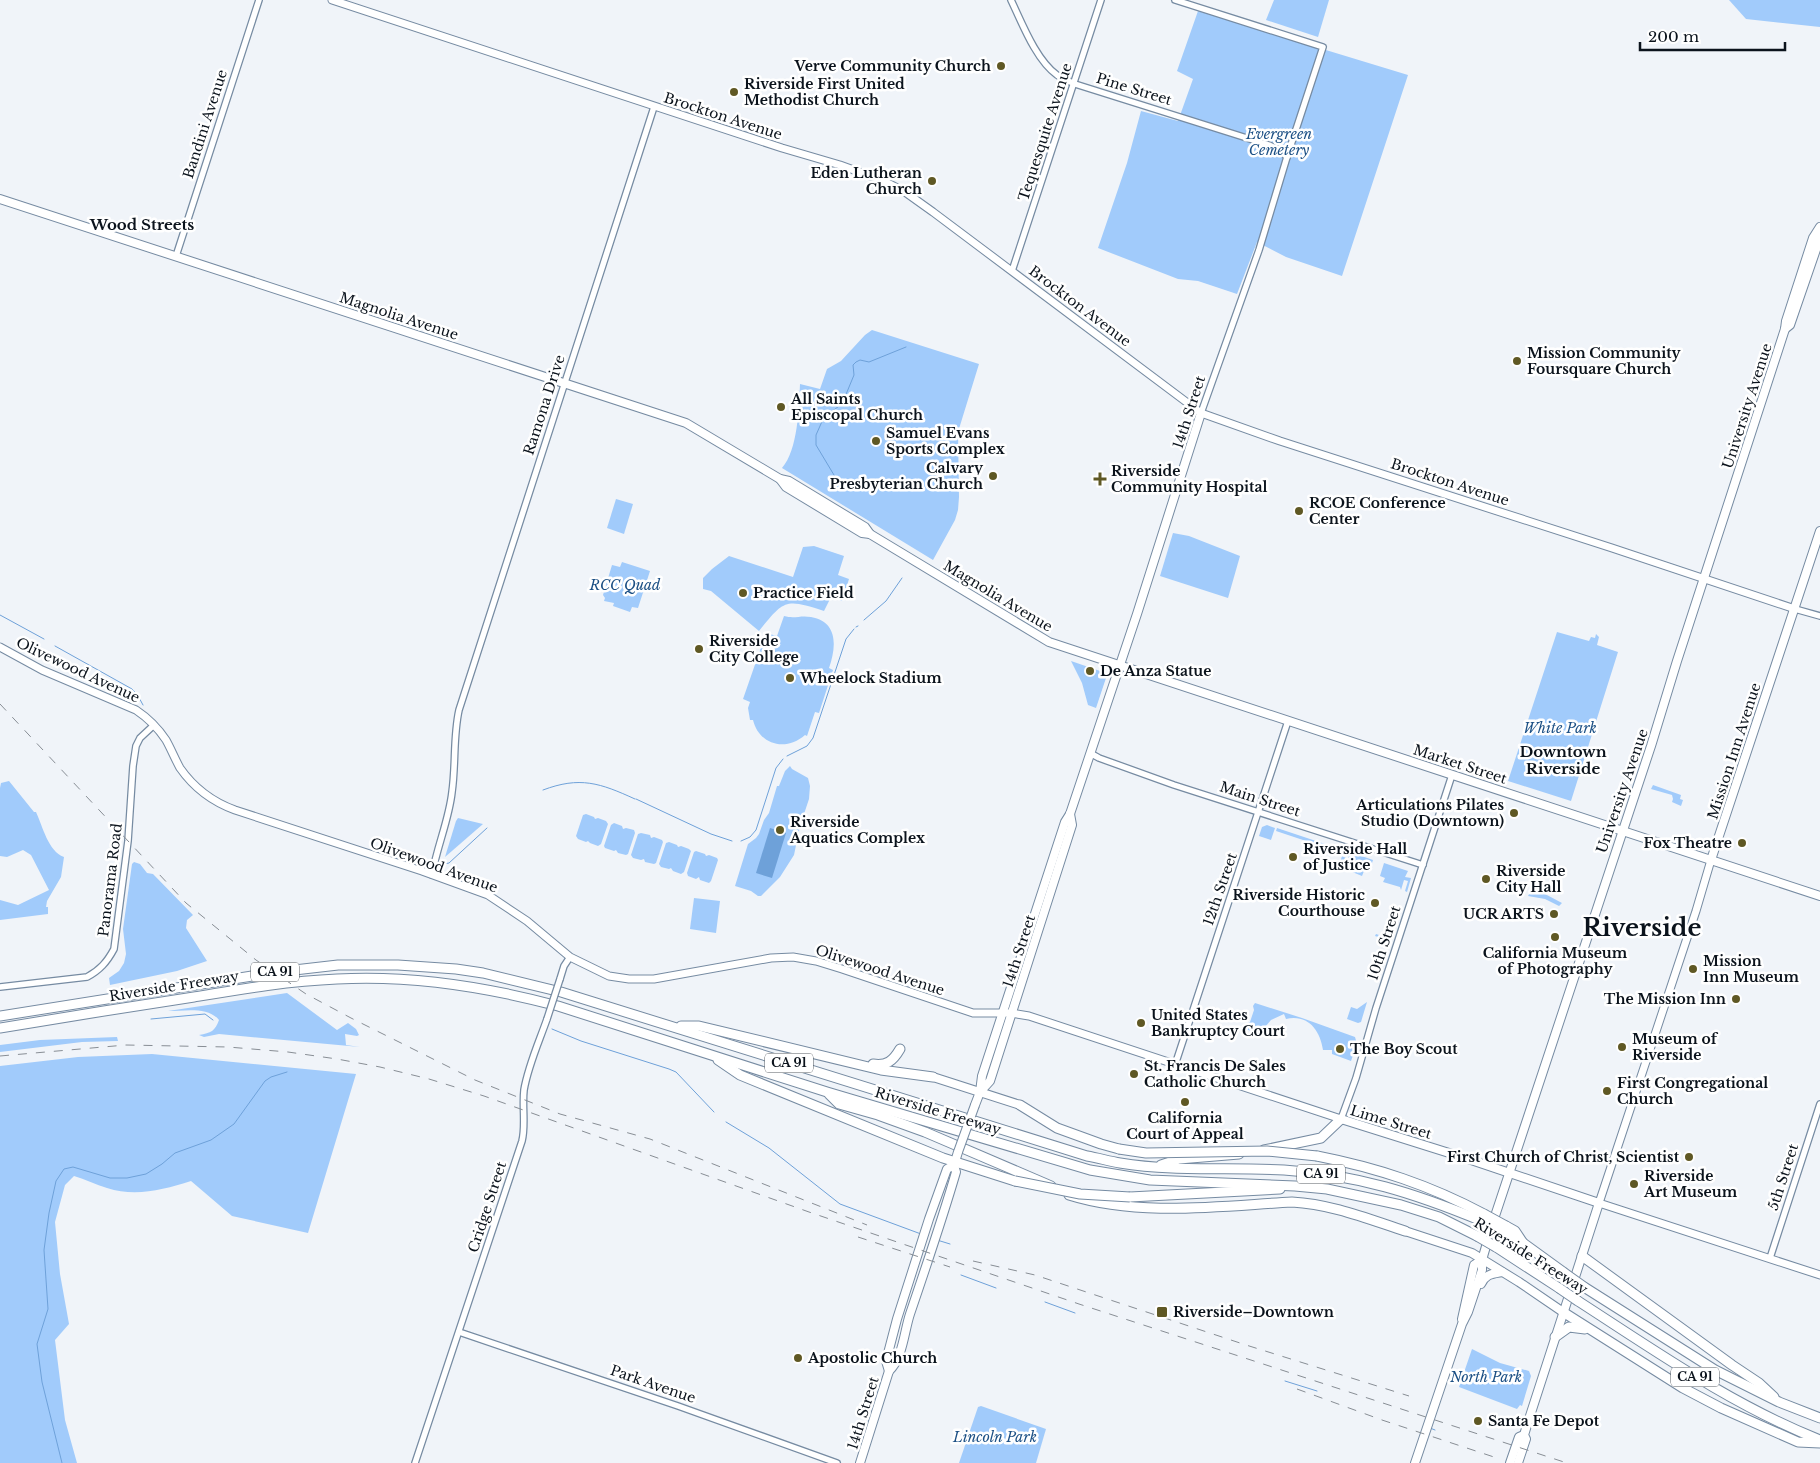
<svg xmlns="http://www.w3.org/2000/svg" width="1820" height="1463" viewBox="0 0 1820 1463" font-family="'Libre Baskerville',serif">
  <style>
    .green { fill: #a1cbfb }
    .water { fill: #6ea1d9 }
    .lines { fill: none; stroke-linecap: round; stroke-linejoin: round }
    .stream { stroke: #6ea1d9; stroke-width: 1 }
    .tertiary-casing { stroke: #768ba2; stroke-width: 8 }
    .secondary-casing { stroke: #768ba2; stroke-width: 9 }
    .primary-casing { stroke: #768ba2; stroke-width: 10 }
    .motorway-casing { stroke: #768ba2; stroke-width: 11 }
    .tertiary { stroke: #fff; stroke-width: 5.5 }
    .secondary { stroke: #fff; stroke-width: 7 }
    .primary { stroke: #fff; stroke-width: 8 }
    .motorway { stroke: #fff; stroke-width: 9 }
    .rail { stroke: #888e95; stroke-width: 1; stroke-dasharray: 9 9; stroke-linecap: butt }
    .tertiary-bridge-casing { stroke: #768ba2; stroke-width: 8; stroke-linecap: butt }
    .primary-bridge-casing { stroke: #768ba2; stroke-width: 10; stroke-linecap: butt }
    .motorway-bridge-casing { stroke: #768ba2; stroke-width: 11; stroke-linecap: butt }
    .tertiary-bridge { stroke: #fff; stroke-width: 5.5 }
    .primary-bridge { stroke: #fff; stroke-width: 8 }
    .motorway-bridge { stroke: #fff; stroke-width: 9 }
    .poi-dot { fill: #5f5824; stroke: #fff; stroke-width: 2 }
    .labels { text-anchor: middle; stroke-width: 5; stroke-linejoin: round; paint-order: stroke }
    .shield { fill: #fff; stroke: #545a60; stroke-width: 1 }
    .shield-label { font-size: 12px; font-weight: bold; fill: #0b131c }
    .poi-label { font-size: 14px; font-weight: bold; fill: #0b131c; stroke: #fff; text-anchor: start }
    .street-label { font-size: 14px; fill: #0b131c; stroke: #fff }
    .park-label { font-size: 14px; font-style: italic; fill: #1c5085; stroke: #fff }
    .neighbourhood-label { font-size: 15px; font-weight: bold; fill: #0b131c; stroke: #fff }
    .town-label { font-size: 24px; font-weight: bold; fill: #0b131c; stroke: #fff }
  </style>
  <rect width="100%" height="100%" fill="#f0f4f9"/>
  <g class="green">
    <polygon points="1274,0 1329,0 1318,37 1266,20"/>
    <polygon points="1729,0 1820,0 1820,27 1746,19"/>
    <polygon points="1198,11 1408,75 1342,276 1286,257 1257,242 1237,294 1198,281 1178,279 1098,248 1127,163 1141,111 1178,121 1193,79 1177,71"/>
    <path d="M872,330L979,364L958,432L959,497L958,510L955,520L933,560L782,468C798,450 799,407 800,384L820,389L827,369L841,361L865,335Z"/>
    <polygon points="616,499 633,504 624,534 607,528"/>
    <polygon points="1173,533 1189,536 1240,556 1228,598 1160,576"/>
    <path d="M814,546L844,556L838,575L849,579L842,601L831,597L824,611C785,598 784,600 759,631L711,591L703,589V578L712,569L729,556L793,577L803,547Z"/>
    <polygon points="622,562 650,571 638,608 632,607 630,612 613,606 614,603 604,601 605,598 603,595 612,565 620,567"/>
    <path d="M784,616C795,619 800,615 811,617C839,622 836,648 829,668L833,670L819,713L815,712L807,736L805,735C786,752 759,745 753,720H750L748,708L750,702L743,699L766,633L777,636Z"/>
    <polygon points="1557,632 1589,641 1591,637 1595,638 1596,634 1599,637 1597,645 1618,652 1571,801 1508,781"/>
    <polygon points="1071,661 1103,672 1107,675 1096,708 1088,705 1082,683"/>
    <polygon points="790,766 792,769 808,778 810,786 809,799 800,826 794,855 780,877 761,896 758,896 751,891 735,886 748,844 756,838 759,834 764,820 769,813 777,786 779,786 785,771"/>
    <path d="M9,781L34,812H36C43,827 48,851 64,857L61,877L47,901L46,907H48V914L0,920V900L18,905L49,890L31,855L23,850L7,857L0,856V788L1,783Z"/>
    <polygon points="1653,785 1681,795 1680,799 1683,800 1681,806 1672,802 1673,799 1672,795 1651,789"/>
    <polygon points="586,814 594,817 595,819 598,818 606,821 608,824 601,844 598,846 590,843 588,841 586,842 578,839 576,836 583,815"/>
    <polygon points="458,818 483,824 445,857 456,821"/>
    <polygon points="614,823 622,826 623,829 626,828 634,830 635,833 628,854 626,855 618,853 616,850 614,851 605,848 604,846 611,825"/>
    <polygon points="1267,825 1275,828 1271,840 1259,836 1262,827"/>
    <polygon points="1277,828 1331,846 1330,849 1276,831"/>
    <polygon points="641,833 650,835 651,838 654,837 662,840 663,842 656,863 654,864 645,862 644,859 641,860 633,858 631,855 638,834"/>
    <polygon points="669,842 677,845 678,847 681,846 689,849 691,851 684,872 681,874 673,871 671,868 669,869 661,867 659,864 666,843"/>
    <polygon points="696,851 705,854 706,856 709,855 717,858 718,860 711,881 709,883 700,880 699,877 696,879 688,876 687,873 694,852"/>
    <polygon points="1350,852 1373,860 1369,872 1364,871 1362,876 1345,869 1347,861 1342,860 1339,870 1338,869 1342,856 1348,859"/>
    <polygon points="134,862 140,864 147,873 153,874 193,915 187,920 186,928 207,961 177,971 110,985 109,978 119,971 124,963 126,954 123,929 132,864"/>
    <polygon points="1384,863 1408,871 1405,877 1411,878 1407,892 1405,891 1408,881 1404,880 1401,890 1400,887 1383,882 1385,878 1380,876"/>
    <polygon points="1531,891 1545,894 1562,903 1559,906 1545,899 1528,896"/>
    <polygon points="694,898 720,901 716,933 690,929"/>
    <polygon points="1392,915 1398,917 1390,941 1375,936 1376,934 1385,937"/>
    <path d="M287,993L337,1030L348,1023L356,1029L359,1035L357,1036L345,1034L346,1045L360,1047L219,1034L204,1037L199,1035C211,1033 215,1031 219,1020C208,1006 184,1011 168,1011Z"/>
    <polygon points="1367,1002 1361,1022 1358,1023 1347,1019 1351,1007 1357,1009"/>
    <path d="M1255,1003L1302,1018L1355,1037L1357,1044L1351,1061L1332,1054V1050H1323C1320,1030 1308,1014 1286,1019L1284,1014L1271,1020L1259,1034L1246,1029L1248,1023L1250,1022L1254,1010L1253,1006Z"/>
    <polygon points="117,1037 118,1041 82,1042 0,1052 0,1045 40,1040"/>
    <path d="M152,1054L356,1074L308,1233L232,1216L191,1181C163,1190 135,1197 107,1188C96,1185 85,1179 74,1176L65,1185L55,1222L60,1274L69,1324L55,1340L65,1420L77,1463H0V1066L78,1057Z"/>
    <polygon points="1472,1349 1500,1363 1529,1371 1531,1376 1522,1406 1520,1405 1517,1409 1459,1387"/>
    <polygon points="981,1406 1046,1429 1036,1463 959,1463 978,1407"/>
  </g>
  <polygon class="water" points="770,828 786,833 772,878 756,873"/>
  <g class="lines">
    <g class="stream">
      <polyline points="837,480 816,445 816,435 824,417 842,404 854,375 853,365 856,362 860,360 869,362 906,347"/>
      <polyline points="0,615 44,639"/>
      <polyline points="864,620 886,601 902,578"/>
      <polyline points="856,627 858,626"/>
      <polyline points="55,646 132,689 137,694 143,705"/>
      <polyline points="787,756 807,746 813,738 846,639 854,629"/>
      <path d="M543,790C580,776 600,783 635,799"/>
      <polyline points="636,799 711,834 732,841"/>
      <polyline points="741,841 750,837 756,830 776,768 783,759"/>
      <polyline points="444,864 449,863 487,828"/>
      <polyline points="151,1019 205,1014 213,1020"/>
      <polyline points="552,1029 581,1041 669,1069 676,1072 714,1112"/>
      <polyline points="726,1122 769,1148 840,1204 921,1234"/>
      <polyline points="937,1240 950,1244"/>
      <polyline points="961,1275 996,1288"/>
      <polyline points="1045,1302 1075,1313"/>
      <polyline points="1285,1381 1317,1391"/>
      <polyline points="1430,1428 1435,1430"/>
      <polyline points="62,1463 42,1382 37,1344 48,1309 44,1250 49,1213 56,1181 64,1169 73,1167 110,1178 127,1178 146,1174 162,1164 175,1153 211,1140 234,1124 265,1081 271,1077 287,1072"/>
    </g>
    <defs>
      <g id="tertiary">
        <path d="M1011,0C1022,23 1036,60 1057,75C1062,79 1069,81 1075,84L1269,145L1281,151L1287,157"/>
        <polyline points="1175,0 1323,47 1287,157 1259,250 1201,413"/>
        <polyline points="176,256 259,0"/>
        <polyline points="1012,271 1101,0"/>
        <polyline points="1795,609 1820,616"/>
        <polyline points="1090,753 1099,758 1174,785 1423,865"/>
        <path d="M432,875C437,846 449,820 452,792C456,764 453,737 459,710L654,107"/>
        <polyline points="560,979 564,966 570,957"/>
        <path d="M0,987L87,977C100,970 107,962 114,949L128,841L133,766L136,746L140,738L154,725"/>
        <polyline points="1175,1065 1288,721"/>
        <polyline points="1341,1119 1356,1078 1376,1008 1452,775"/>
        <polyline points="1770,1258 1820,1104"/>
        <polyline points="459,1332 678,1406 837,1463"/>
        <path d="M415,1463L522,1141C526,1125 522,1107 524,1090C528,1066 539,1042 547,1019"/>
      </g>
      <g id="secondary">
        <polyline points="332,0 782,148 840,165 884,181 905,192 933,212 1201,413 1280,441 1612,548 1795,609"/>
        <path d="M0,647L42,670L136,710C148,718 158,728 166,740C171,749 175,759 180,768C194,788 213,802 235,810L422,871L488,895L527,921L570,957L609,976L629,979H654L771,958L793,957L816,961L842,969L973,1013H1011L1029,1016L1341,1119"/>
        <polyline points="1711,860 1696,911 1599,1203 1820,1275"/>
      </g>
      <g id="primary">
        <polyline points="0,199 686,423 780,479 789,481 865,527 870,534"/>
        <polyline points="1785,329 1790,325 1820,238"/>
        <polyline points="780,479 786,487 862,533 870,534 1049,642 1820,896"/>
        <polyline points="1711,860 1820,531"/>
        <polyline points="933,1077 1020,1105"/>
        <polyline points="980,1092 990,1081 1072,825 1070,814"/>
        <polyline points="975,1105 980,1092 982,1076 1065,822 1070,814 1137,614 1201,413"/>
        <polyline points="1341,1119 1465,1158 1599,1203 1528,1422 1524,1435 1526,1439 1518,1463"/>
        <polyline points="1405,1231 1472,1253 1519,1282 1563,1312"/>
        <path d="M1481,1284C1486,1274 1491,1274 1502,1272"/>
        <polyline points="1462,1319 1474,1265 1482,1260"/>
        <polyline points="889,1371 886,1361 897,1319 929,1219 947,1169 954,1165"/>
        <path d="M860,1463L889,1371C903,1358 904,1332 910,1314C926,1267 942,1220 956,1172L954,1165L958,1152"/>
        <polyline points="1415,1463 1462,1324 1468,1312 1482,1270 1482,1260 1494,1219 1651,746 1677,661 1785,329 1786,321 1813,238 1820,227"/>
        <polyline points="1510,1463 1519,1437 1524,1435"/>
      </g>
      <g id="motorway">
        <path d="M0,1016L277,972L338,965H398L456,969L483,973L561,992L1087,1156C1098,1158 1109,1161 1120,1163C1174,1172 1230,1167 1284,1170C1358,1175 1414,1193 1482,1221"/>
        <polyline points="681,1026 699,1026 881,1070 933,1077"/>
        <path d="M0,1028C65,1017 129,1007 194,997C242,989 289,981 337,979C410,975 487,987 558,1006L827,1092L1090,1170L1150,1180L1295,1186L1327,1189L1401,1205L1439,1217L1477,1236"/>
        <polyline points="718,1060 740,1075 943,1158 1015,1181"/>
        <path d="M873,1064C887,1066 893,1061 900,1049"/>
        <polyline points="829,1094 839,1104 878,1115 925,1132 1051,1186"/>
        <polyline points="1020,1105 1057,1128 1101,1144 1119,1149"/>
        <polyline points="1264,1150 1321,1138 1341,1119"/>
        <path d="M1317,1156C1378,1168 1429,1185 1484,1214"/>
        <polyline points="1161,1165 1179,1159 1239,1154"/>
        <path d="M1069,1195C1139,1217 1219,1206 1292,1202C1331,1204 1368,1219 1405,1231"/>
        <polyline points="1130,1197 1280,1189"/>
        <polyline points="1506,1226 1515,1231 1523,1243"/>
        <polyline points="1503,1233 1523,1243 1563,1272"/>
        <polyline points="1496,1247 1559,1288"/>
        <polyline points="1582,1256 1732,1365 1759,1383 1774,1397"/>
        <polyline points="1584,1287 1715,1370 1779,1402 1820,1418"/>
        <path d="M1578,1301C1657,1352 1732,1405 1820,1440"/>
        <polyline points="1563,1312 1683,1388 1721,1408 1798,1442 1820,1443"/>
        <polyline points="1555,1337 1569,1327 1585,1329"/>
      </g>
    </defs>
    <use href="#tertiary" class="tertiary-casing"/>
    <use href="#secondary" class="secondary-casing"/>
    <use href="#primary" class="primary-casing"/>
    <use href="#motorway" class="motorway-casing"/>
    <use href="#tertiary" class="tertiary"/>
    <use href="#secondary" class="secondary"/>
    <use href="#primary" class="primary"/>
    <use href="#motorway" class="motorway"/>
    <g class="rail">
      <polyline points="0,704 186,903 256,960 306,994 351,1018 475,1080 560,1114 650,1139 867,1225"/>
      <polyline points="0,1056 126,1045 228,1047 288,1052 337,1059 380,1067 429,1079 484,1096 809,1212 1079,1304 1567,1463"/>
      <polyline points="858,1237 950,1267"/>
      <polyline points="973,1261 1035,1275 1246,1345 1409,1396"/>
      <polyline points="1297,1389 1382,1420 1500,1459"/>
    </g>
    <defs>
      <polyline id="tertiary-bridge" points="547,1019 560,979"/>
      <polyline id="primary-bridge" points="958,1152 975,1105"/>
      <g id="motorway-bridge">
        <polyline points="1119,1149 1146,1153 1267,1151 1317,1156"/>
        <polyline points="1015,1181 1080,1194 1130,1197"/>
        <polyline points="1484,1214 1506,1226"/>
        <polyline points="1482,1221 1503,1233"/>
        <polyline points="1477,1236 1496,1247"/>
        <polyline points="1563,1272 1584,1287"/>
        <polyline points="1559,1288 1578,1301"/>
      </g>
    </defs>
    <use href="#tertiary-bridge" class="tertiary-bridge-casing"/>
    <use href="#primary-bridge" class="primary-bridge-casing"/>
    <use href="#motorway-bridge" class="motorway-bridge-casing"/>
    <use href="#tertiary-bridge" class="tertiary-bridge"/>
    <use href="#primary-bridge" class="primary-bridge"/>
    <use href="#motorway-bridge" class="motorway-bridge"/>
  </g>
  <g class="poi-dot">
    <circle cx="1001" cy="66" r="5"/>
    <circle cx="734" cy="92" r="5"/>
    <circle cx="932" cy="181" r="5"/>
    <circle cx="1517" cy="361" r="5"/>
    <circle cx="781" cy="407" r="5"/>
    <circle cx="876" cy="441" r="5"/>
    <circle cx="993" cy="476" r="5"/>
    <path d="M1097.5 471.5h5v5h5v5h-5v5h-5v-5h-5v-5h5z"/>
    <circle cx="1299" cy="511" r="5"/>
    <circle cx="743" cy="593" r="5"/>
    <circle cx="699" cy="649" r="5"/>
    <circle cx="1090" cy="671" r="5"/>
    <circle cx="790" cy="678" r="5"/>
    <circle cx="1514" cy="813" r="5"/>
    <circle cx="780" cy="830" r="5"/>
    <circle cx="1742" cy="843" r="5"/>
    <circle cx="1293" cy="857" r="5"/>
    <circle cx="1486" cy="879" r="5"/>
    <circle cx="1375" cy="903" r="5"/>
    <circle cx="1554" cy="914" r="5"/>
    <circle cx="1555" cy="937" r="5"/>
    <circle cx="1693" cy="969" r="5"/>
    <circle cx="1736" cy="999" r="5"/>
    <circle cx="1141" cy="1023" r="5"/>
    <circle cx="1622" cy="1047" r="5"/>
    <circle cx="1340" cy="1049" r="5"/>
    <circle cx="1134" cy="1074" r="5"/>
    <circle cx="1607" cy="1091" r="5"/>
    <circle cx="1185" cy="1102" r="5"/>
    <circle cx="1689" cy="1157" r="5"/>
    <circle cx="1634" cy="1184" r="5"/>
    <rect x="1156" y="1306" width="12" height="12" rx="2.5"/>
    <circle cx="798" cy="1358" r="5"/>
    <circle cx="1478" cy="1421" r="5"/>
  </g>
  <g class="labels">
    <g class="shield">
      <rect x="251" y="962.5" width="48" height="19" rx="4"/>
      <rect x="765" y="1053.5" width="48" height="19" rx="4"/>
      <rect x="1297" y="1164.5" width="48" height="19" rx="4"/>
      <rect x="1671" y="1367.5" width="48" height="19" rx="4"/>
    </g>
    <g class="shield-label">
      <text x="275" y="976">CA 91</text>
      <text x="789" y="1067">CA 91</text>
      <text x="1321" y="1178">CA 91</text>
      <text x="1695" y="1381">CA 91</text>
    </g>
    <g class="poi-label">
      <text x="991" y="71" text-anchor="end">Verve Community Church</text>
      <text x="744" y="89">Riverside First United<tspan x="744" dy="16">Methodist Church</tspan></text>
      <text x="922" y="178" text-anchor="end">Eden Lutheran<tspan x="922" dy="16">Church</tspan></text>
      <text x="1527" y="358">Mission Community<tspan x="1527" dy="16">Foursquare Church</tspan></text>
      <text x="791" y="404">All Saints<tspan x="791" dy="16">Episcopal Church</tspan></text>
      <text x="886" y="438">Samuel Evans<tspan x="886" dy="16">Sports Complex</tspan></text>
      <text x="983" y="473" text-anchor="end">Calvary<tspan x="983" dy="16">Presbyterian Church</tspan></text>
      <text x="1111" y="476">Riverside<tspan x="1111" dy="16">Community Hospital</tspan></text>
      <text x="1309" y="508">RCOE Conference<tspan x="1309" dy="16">Center</tspan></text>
      <text x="753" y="598">Practice Field</text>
      <text x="709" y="646">Riverside<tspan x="709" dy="16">City College</tspan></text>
      <text x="1100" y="676">De Anza Statue</text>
      <text x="800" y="683">Wheelock Stadium</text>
      <text x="1504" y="810" text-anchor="end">Articulations Pilates<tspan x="1504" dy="16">Studio (Downtown)</tspan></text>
      <text x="790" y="827">Riverside<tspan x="790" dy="16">Aquatics Complex</tspan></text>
      <text x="1732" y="848" text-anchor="end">Fox Theatre</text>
      <text x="1303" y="854">Riverside Hall<tspan x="1303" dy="16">of Justice</tspan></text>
      <text x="1496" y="876">Riverside<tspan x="1496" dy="16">City Hall</tspan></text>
      <text x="1365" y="900" text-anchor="end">Riverside Historic<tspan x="1365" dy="16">Courthouse</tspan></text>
      <text x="1544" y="919" text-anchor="end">UCR ARTS</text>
      <text x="1555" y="958" text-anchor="middle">California Museum<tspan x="1555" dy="16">of Photography</tspan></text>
      <text x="1703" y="966">Mission<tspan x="1703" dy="16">Inn Museum</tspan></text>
      <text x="1726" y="1004" text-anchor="end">The Mission Inn</text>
      <text x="1151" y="1020">United States<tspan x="1151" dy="16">Bankruptcy Court</tspan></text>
      <text x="1632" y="1044">Museum of<tspan x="1632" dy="16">Riverside</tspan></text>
      <text x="1350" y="1054">The Boy Scout</text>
      <text x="1144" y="1071">St. Francis De Sales<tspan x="1144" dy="16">Catholic Church</tspan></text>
      <text x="1617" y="1088">First Congregational<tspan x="1617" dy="16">Church</tspan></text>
      <text x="1185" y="1123" text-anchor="middle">California<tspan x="1185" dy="16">Court of Appeal</tspan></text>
      <text x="1679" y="1162" text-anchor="end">First Church of Christ, Scientist</text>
      <text x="1644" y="1181">Riverside<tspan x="1644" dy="16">Art Museum</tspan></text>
      <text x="1173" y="1317">Riverside–Downtown</text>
      <text x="808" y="1363">Apostolic Church</text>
      <text x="1488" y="1426">Santa Fe Depot</text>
    </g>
    <g class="street-label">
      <text transform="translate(1134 89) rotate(17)" y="5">Pine Street</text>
      <text transform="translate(723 116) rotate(18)" y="5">Brockton Avenue</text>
      <text transform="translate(205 124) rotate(-72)" y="5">Bandini Avenue</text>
      <text transform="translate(1045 132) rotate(-72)" y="5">Tequesquite Avenue</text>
      <text transform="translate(1080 306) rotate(37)" y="5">Brockton Avenue</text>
      <text transform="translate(399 316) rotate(18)" y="5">Magnolia Avenue</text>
      <text transform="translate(544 405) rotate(-72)" y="5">Ramona Drive</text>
      <text transform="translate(1747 406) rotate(-72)" y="5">University Avenue</text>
      <text transform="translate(1189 412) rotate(-72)" y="5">14th Street</text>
      <text transform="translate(1450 482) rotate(18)" y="5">Brockton Avenue</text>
      <text transform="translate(998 596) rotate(31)" y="5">Magnolia Avenue</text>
      <text transform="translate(78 670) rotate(25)" y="5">Olivewood Avenue</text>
      <text transform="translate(1734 751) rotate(-72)" y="5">Mission Inn Avenue</text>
      <text transform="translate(1460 764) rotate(18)" y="5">Market Street</text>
      <text transform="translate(1622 791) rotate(-71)" y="5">University Avenue</text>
      <text transform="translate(1260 799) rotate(18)" y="5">Main Street</text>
      <text transform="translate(434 865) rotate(20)" y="5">Olivewood Avenue</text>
      <text transform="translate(110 880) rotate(-83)" y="5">Panorama Road</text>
      <text transform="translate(1220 889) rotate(-71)" y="5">12th Street</text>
      <text transform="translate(1384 943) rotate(-72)" y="5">10th Street</text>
      <text transform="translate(1019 951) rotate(-72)" y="5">14th Street</text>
      <text transform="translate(880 970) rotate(18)" y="5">Olivewood Avenue</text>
      <text transform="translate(174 986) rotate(-9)" y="5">Riverside Freeway</text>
      <text transform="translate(938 1111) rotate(17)" y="5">Riverside Freeway</text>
      <text transform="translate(1391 1122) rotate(17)" y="5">Lime Street</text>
      <text transform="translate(1783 1177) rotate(-72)" y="5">5th Street</text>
      <text transform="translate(487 1207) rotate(-72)" y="5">Cridge Street</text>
      <text transform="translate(1531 1256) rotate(32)" y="5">Riverside Freeway</text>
      <text transform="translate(653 1384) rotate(19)" y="5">Park Avenue</text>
      <text transform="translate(863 1413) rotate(-73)" y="5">14th Street</text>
    </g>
    <g class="park-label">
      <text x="1279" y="139">Evergreen<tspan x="1279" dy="16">Cemetery</tspan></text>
      <text x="625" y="590">RCC Quad</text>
      <text x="1560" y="733">White Park</text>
      <text x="1486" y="1382">North Park</text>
      <text x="995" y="1442">Lincoln Park</text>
    </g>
    <g class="neighbourhood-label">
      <text x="142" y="230">Wood Streets</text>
      <text x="1563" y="757">Downtown<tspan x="1563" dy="17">Riverside</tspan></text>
    </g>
    <g class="town-label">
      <text x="1642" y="936">Riverside</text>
    </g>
  </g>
  <path d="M1640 42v8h145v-8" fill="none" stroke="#0b131c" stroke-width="2.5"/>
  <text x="1648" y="42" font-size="15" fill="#0b131c" stroke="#ffffff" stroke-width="4" paint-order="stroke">200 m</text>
</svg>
